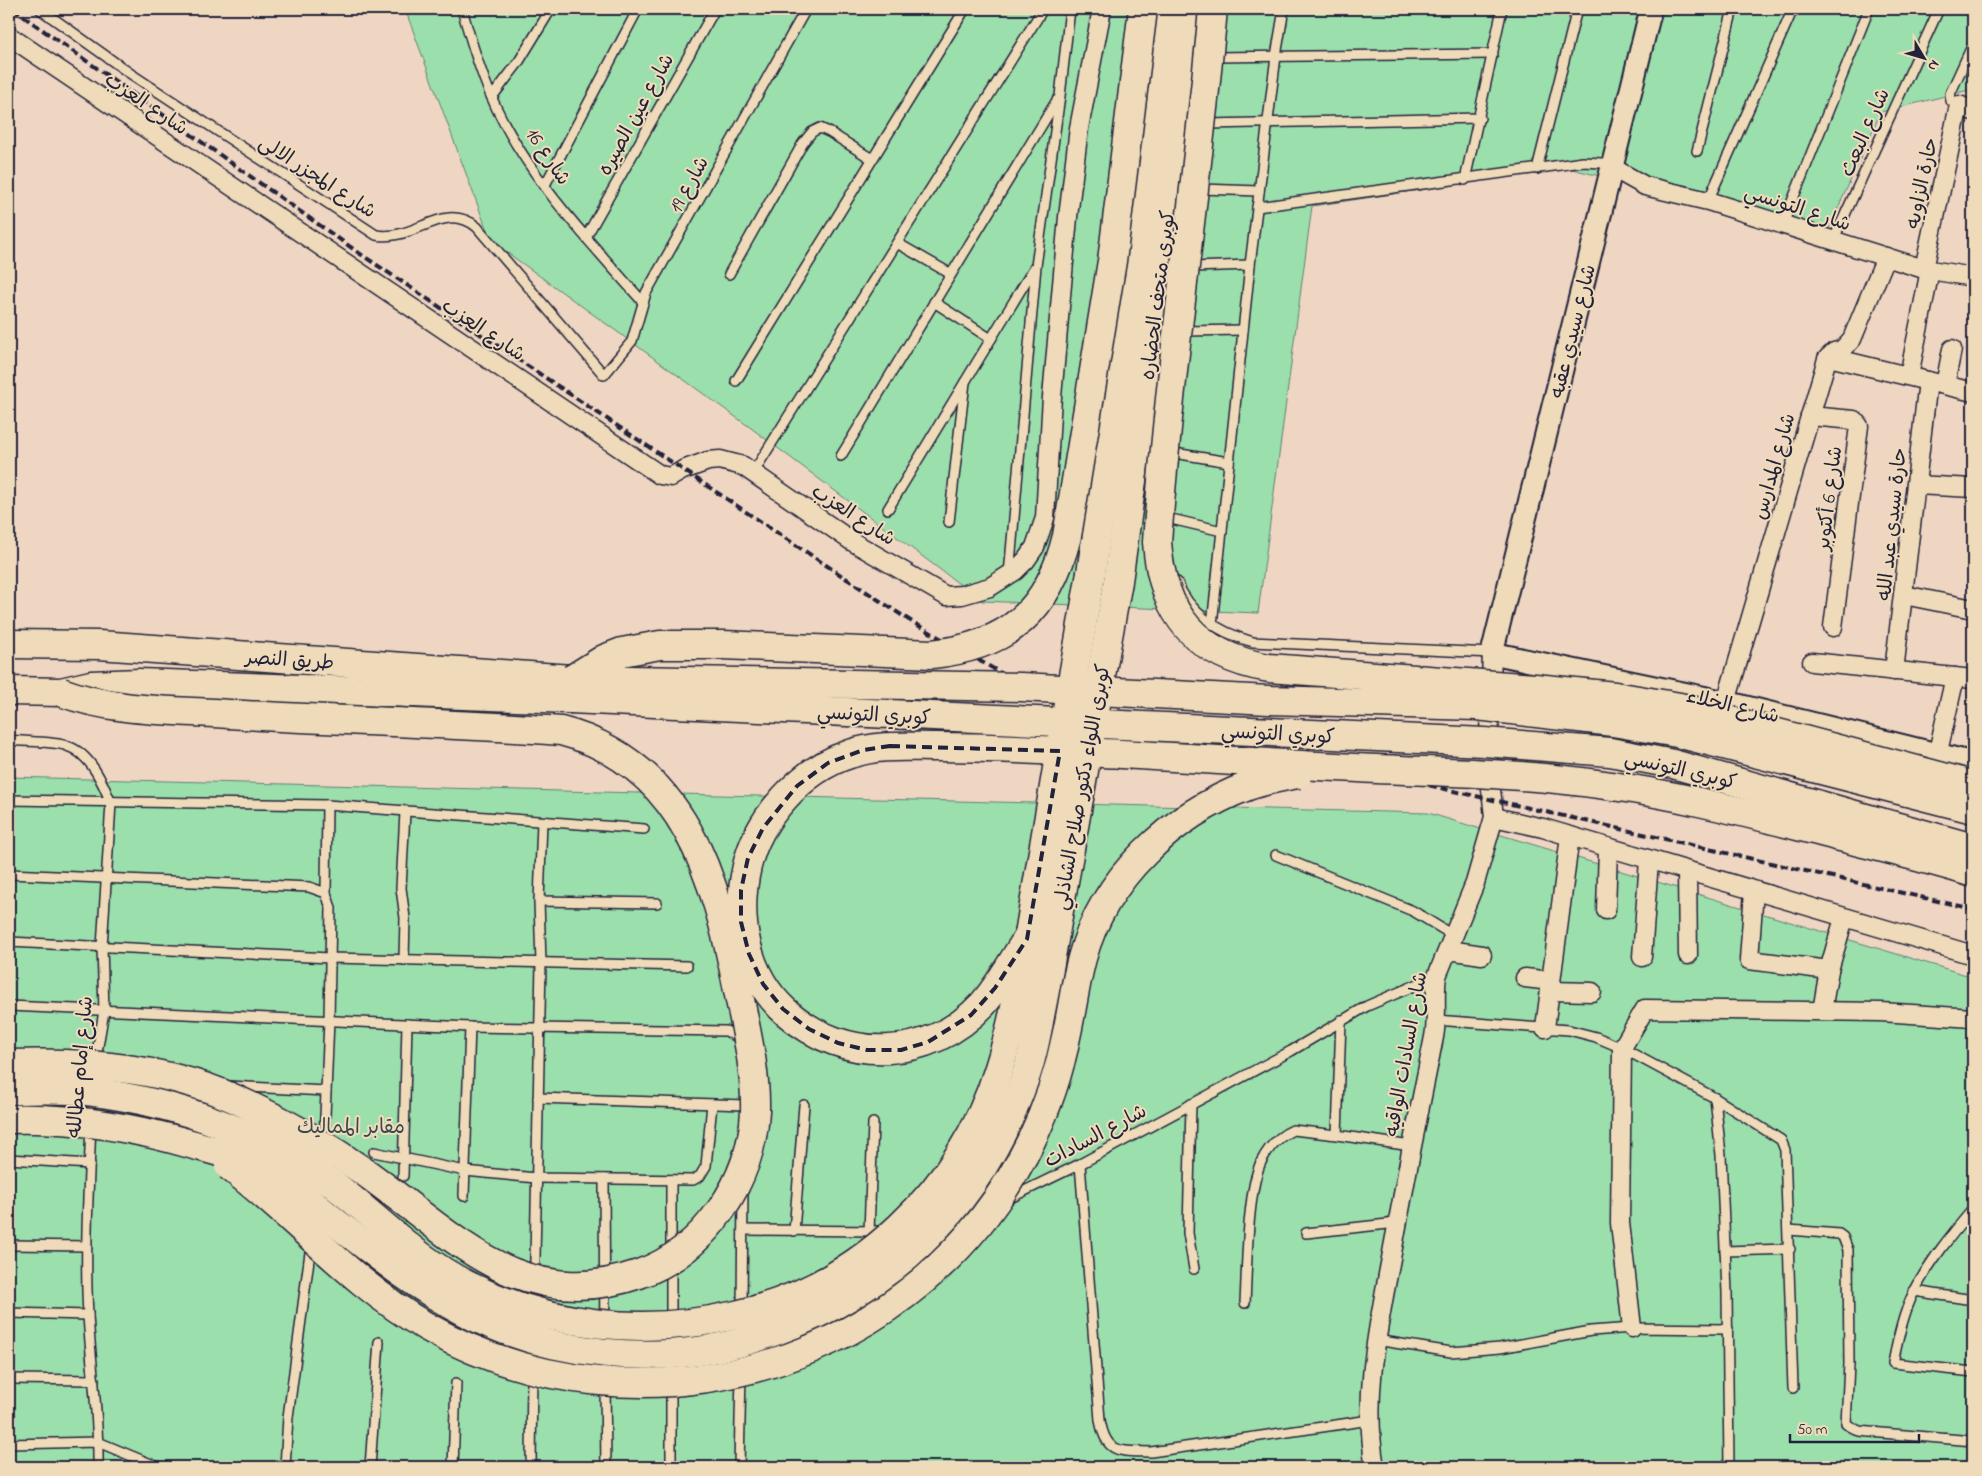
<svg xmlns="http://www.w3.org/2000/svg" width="1982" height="1476" viewBox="0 0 1982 1476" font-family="'Indie Flower','Playpen Sans Arabic',sans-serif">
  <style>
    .green { fill: #9bdfac; stroke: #5e8074 }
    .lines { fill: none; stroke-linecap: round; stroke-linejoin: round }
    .service-casing { stroke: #22223b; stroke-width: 12 }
    .minor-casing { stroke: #22223b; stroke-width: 21 }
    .tertiary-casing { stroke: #22223b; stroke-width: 25 }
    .trunk-casing { stroke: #22223b; stroke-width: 31 }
    .motorway-casing { stroke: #22223b; stroke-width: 31 }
    .service { stroke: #efdbb9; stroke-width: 9 }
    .minor { stroke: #efdbb9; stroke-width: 18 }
    .tertiary { stroke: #efdbb9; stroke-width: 21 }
    .trunk { stroke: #efdbb9; stroke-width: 28 }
    .motorway { stroke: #efdbb9; stroke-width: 28 }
    .rail { stroke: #22223b; stroke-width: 4; stroke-dasharray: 8 4; stroke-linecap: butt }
    .trunk-bridge-casing { stroke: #22223b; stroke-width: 31; stroke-linecap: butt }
    .motorway-bridge-casing { stroke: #22223b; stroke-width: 31; stroke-linecap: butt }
    .trunk-bridge { stroke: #efdbb9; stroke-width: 28 }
    .motorway-bridge { stroke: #efdbb9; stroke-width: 28 }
    .marked { fill: none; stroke: #22223b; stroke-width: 4; stroke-dasharray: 10 6; stroke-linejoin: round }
    .labels { text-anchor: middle; stroke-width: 4; stroke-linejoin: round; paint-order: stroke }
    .street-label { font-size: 20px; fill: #22223b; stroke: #efdbb9 }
    .park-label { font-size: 20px; fill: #3a4852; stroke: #efdbb9 }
  </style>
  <rect width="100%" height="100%" fill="#efd6c2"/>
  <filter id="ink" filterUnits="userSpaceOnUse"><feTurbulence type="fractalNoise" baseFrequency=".02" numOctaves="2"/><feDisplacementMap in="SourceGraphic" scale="10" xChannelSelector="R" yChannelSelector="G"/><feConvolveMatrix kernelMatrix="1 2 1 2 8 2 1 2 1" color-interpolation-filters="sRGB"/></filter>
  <g filter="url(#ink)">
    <g class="green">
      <polygon points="405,9 1973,9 1973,89 1881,112 1827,233 1568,168 1312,206 1258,613 982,601 751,428 491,241"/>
      <polygon points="9,777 1428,813 1973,977 1973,1467 9,1467"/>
    </g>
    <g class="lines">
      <defs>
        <g id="service">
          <path d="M40,9L128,72L376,235C415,242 444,200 477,227L604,375L632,341L646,293L806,9"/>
          <path d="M462,9C470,38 479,68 491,96C524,173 588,240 643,302"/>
          <polyline points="1215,57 1493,54"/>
          <polyline points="492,97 518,63 551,9"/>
          <polyline points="1959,105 1951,101 1950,94 1973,44"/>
          <polyline points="1208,124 1480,118"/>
          <polyline points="1697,151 1733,9"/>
          <polyline points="1537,169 1577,9"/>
          <polyline points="1465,180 1502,9"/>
          <polyline points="545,185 638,9"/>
          <polyline points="1201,189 1259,191"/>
          <polyline points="1708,201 1793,9"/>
          <polyline points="1257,207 1583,162 1602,163 1613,167"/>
          <polyline points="1783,224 1869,9"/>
          <polyline points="586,237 715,9"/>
          <polyline points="1833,241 1939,9"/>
          <polyline points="897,243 951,274"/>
          <polyline points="1192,267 1250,265"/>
          <polyline points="729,274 803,143 812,132 820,128 829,132 872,159"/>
          <polyline points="934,302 991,339"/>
          <polyline points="1185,331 1243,330"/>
          <polyline points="736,381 965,9"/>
          <polyline points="1174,453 1229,462"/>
          <polyline points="841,456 1057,100"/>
          <polyline points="753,473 1043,9"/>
          <polyline points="888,509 1034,268"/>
          <polyline points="1167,518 1222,531"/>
          <polyline points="949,522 965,382"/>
          <polyline points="1009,575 1036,266 1060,96 1070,9"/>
          <path d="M1177,582C1190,615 1221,633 1253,642L1492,653"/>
          <polyline points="1212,625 1250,265 1276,56 1284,9"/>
          <path d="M9,740C25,742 54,741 67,746C90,753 103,783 111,803L102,947L104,1011L95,1064"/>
          <polyline points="9,800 327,805 644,829"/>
          <polyline points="1276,855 1413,911 1454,936"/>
          <polyline points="9,874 309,887 326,893 331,908 329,1020 324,1140"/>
          <polyline points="326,893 327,805"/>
          <polyline points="539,901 657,903"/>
          <polyline points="9,942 330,958 687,966"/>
          <polyline points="404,960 405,918 401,888 405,812"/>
          <polyline points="9,1006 470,1027 726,1031 737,1037 741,1042"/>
          <polyline points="1341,1020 1337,1135 1411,1146"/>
          <polyline points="1436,1020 1569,1030 1596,1037 1622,1048 1715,1098 1721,1155 1727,1292 1729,1467"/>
          <polyline points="229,1086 326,1091"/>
          <path d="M92,1094C90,1167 84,1242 88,1315C91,1366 99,1416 98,1467"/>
          <polyline points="538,1098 745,1105"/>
          <polyline points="1715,1098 1781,1140 1785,1150 1793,1388"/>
          <polyline points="1191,1104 1188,1233 1194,1269"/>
          <polyline points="374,1152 465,1171 536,1178 693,1180 700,1176 706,1166 712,1104"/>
          <polyline points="9,1159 90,1164"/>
          <path d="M1080,1164L1100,1420C1106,1455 1120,1451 1151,1452L1370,1420"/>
          <polyline points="403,1176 407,1024"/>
          <polyline points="604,1179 605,1351"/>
          <polyline points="464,1196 470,1027"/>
          <polyline points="1002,1202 1080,1164 1291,1051 1367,1006 1437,976"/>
          <path d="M1973,1209C1952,1234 1929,1262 1914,1292C1903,1314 1898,1339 1893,1363L1973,1372"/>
          <polyline points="743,1230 883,1231"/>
          <polyline points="1789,1230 1839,1234 1843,1237 1848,1250 1849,1364 1846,1424 1859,1431 1973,1441"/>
          <polyline points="794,1231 804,1105"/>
          <polyline points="869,1232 873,1123"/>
          <polyline points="1306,1233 1397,1223"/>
          <polyline points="9,1245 87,1246"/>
          <polyline points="1725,1251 1790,1249"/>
          <polyline points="1914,1291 1973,1300"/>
          <path d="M1245,1303C1247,1267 1247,1193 1261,1162C1268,1148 1279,1136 1293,1130L1337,1135"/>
          <polyline points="534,1307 541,963 539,901 542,822"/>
          <polyline points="742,1310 743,1188"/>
          <polyline points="9,1313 88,1315"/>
          <polyline points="1376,1340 1451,1352 1500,1348 1591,1331 1632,1328 1728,1329"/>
          <polyline points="671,1352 671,1180"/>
          <polyline points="9,1379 94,1380"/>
          <polyline points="605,1384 606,1467"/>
          <polyline points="9,1444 98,1442 158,1467"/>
          <polyline points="285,1467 288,1417 311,1245"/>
          <polyline points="370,1467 379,1342"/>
          <polyline points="453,1467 456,1383"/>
          <polyline points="531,1467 532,1370"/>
          <polyline points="671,1467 671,1382"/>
          <polyline points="739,1467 741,1373"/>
        </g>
        <g id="minor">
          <polyline points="9,36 660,475 671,477 683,470 708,461 720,460 743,466 853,542 946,596 962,595 990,587 1015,571 1026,560 1035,547 1045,518 1052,397 1068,217 1079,128 1102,9"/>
          <polyline points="1613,168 1645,186 1708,201 1924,269 1973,277"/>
          <polyline points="1924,269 1959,105 1973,111"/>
          <polyline points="1829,357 1973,392"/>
          <polyline points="1909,376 1930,270"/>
          <polyline points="1945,385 1952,349"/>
          <polyline points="1810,416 1854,420 1859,426 1833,627"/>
          <polyline points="1916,485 1973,488"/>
          <polyline points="1904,595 1973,609"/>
          <polyline points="1812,662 1973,679"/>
          <polyline points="1894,671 1928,381"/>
          <polyline points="1726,702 1827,359 1834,352 1842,350 1852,339 1886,257"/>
          <polyline points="1937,756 1955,677"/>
          <polyline points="1494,817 1543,828 1973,955"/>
          <polyline points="1687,871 1688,955"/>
          <polyline points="1754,891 1749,960 1829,970"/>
          <polyline points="1606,910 1608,848"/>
          <polyline points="1449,950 1482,955"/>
          <polyline points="1642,957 1649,860"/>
          <polyline points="1525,978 1551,981"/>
          <polyline points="1550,991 1592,992"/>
          <polyline points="1822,1011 1829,970 1844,918"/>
          <polyline points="1545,1028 1570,836"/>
          <polyline points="1632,1328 1620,1223 1622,1048 1645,1009 1881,1012 1973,1018"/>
          <path d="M1375,1467C1362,1395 1379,1324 1392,1253C1405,1181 1419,1109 1434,1037C1438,1017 1434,996 1437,976L1475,883L1494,817L1488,761L1492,653"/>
        </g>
        <polyline id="tertiary" points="1651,9 1492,653 1726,702 1973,763"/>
        <g id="trunk">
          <polyline points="9,644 99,645 572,679"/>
          <polyline points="9,691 61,692 91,685 139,683 570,699"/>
        </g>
        <g id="motorway">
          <polyline points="1091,573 1137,261 1164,9"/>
          <polyline points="1118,581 1162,266 1189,9"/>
        </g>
      </defs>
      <use href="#service" class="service-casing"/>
      <use href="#minor" class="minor-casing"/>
      <use href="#tertiary" class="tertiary-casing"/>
      <use href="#trunk" class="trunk-casing"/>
      <use href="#motorway" class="motorway-casing"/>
      <use href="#service" class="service"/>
      <use href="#minor" class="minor"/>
      <use href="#tertiary" class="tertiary"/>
      <use href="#trunk" class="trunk"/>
      <use href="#motorway" class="motorway"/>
      <polyline class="rail" points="13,9 359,253 785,538 909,620 1159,764 1423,784 1973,909"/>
      <defs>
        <g id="trunk-bridge">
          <polyline points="572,679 1021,687 1269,700 1477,706 1613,722 1677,733 1973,809"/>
          <polyline points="570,699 1484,742 1610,752 1673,764 1973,848"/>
        </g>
        <g id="motorway-bridge">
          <path d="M1213,9C1197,187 1170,364 1157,542C1162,615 1197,656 1269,668L1535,688L1615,696L1680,707L1973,785"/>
          <path d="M572,679L604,659L622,652L660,645H723L932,654C1009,646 1049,610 1067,536L1112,261L1143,9"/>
          <path d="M1027,939C1013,960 1000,985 983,1004C929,1062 845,1064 786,1012C745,975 735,918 747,866C758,818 802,769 850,754C878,744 908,747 937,747C999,747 1060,751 1122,754C1207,759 1292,765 1377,769C1453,772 1529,774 1605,785C1681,795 1754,815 1829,834C1877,847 1926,858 1973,873"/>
          <path d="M9,1064C90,1061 174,1068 248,1105C289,1124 329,1147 366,1173C453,1235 521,1315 639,1274C705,1251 752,1181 755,1111C756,1070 746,1030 738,990C716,879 685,763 561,731C450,723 339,721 229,714C171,710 115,712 61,692"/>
          <path d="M9,1090C36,1090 65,1088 93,1092C178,1103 263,1133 333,1184C378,1218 415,1259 467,1285C550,1327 645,1336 736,1315C860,1287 962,1189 999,1068C1020,1002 1029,931 1041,863C1057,766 1074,670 1091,573"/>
          <path d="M9,1119C73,1117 133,1127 194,1145C219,1152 244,1158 266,1171C291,1185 313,1204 335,1222C376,1254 415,1286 461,1310C547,1356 658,1368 752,1339C885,1298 979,1210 1025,1078C1033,1056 1037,1033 1041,1011C1050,966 1057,921 1065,876C1083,778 1100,680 1118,581"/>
          <path d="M229,1166C296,1217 352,1284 427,1327C643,1449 923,1365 1031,1141C1047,1108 1059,1073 1066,1037C1072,1011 1075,984 1082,958C1104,877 1172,815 1248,786C1264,780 1281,777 1298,774"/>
        </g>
      </defs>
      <use href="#trunk-bridge" class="trunk-bridge-casing"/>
      <use href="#motorway-bridge" class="motorway-bridge-casing"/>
      <use href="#trunk-bridge" class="trunk-bridge"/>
      <use href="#motorway-bridge" class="motorway-bridge"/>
    </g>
  </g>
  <path class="marked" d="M890,746L1060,751L1027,939L995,988L971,1015L928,1042L901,1050H867L838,1043L809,1029L783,1009L763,984L749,954L741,922V890L748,858L763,828L797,786L828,763L863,750Z"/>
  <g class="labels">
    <g class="street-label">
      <text transform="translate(147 103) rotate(34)" y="7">شارع العزب</text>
      <text transform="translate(635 114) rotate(-61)" y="7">شارع عين الصيره</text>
      <text transform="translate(1864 132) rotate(-66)" y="7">شارع البعث</text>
      <text transform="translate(549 156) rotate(56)" y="7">شارع 16</text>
      <text transform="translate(318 176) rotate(33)" y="7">شارع المجزر الالى</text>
      <text transform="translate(1921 183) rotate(-78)" y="7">حارة الزاويه</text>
      <text transform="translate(688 184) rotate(-61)" y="7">شارع 19</text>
      <text transform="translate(1798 207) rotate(18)" y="7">شارع التونسي</text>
      <text transform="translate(1157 295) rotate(-83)" y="7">كوبرى متحف الحضاره</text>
      <text transform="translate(484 329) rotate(34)" y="7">شارع العزب</text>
      <text transform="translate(1572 331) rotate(-76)" y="7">شارع سيدي عقبه</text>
      <text transform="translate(1773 466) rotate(-74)" y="7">شارع المدارس</text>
      <text transform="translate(1828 498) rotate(-83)" y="7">شارع 6 أكتوبر</text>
      <text transform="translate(854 514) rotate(33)" y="7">شارع العزب</text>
      <text transform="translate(1891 524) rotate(-84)" y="7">حارة سيدي عبد الله</text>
      <text transform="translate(290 659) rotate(4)" y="7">طريق النصر</text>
      <text transform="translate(1733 705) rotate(13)" y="7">شارع الخلاء</text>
      <text transform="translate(874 714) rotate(3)" y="7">كوبري التونسي</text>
      <text transform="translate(1278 733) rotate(3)" y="7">كوبري التونسي</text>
      <text transform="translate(1681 769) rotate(13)" y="7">كوبري التونسي</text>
      <text transform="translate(1081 787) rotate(-80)" y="7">كوبرى اللواء دكتور صلاح الشاذلي</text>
      <text transform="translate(1405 1054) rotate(-80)" y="7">شارع السادات الواقيه</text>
      <text transform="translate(79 1067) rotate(-85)" y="7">شارع إمام عطالله</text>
      <text transform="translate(1095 1135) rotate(-28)" y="7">شارع السادات</text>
    </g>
    <g class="park-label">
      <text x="351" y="1133">مقابر المماليك</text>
    </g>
  </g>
  <rect width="1982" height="1476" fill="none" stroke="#efdbb9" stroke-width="30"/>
  <rect x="15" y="15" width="1952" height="1446" fill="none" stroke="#22223b" stroke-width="2" filter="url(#ink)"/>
  <g transform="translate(1924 58) rotate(128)" stroke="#efdbb9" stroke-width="4" paint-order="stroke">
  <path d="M0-4L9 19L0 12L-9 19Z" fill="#22223b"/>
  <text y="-8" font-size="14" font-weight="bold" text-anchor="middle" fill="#22223b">N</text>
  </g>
  <path d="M1790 1434v8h129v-8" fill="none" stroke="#22223b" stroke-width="2.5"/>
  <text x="1797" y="1434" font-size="15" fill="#22223b" stroke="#efdbb9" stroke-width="4" paint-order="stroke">50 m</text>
</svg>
